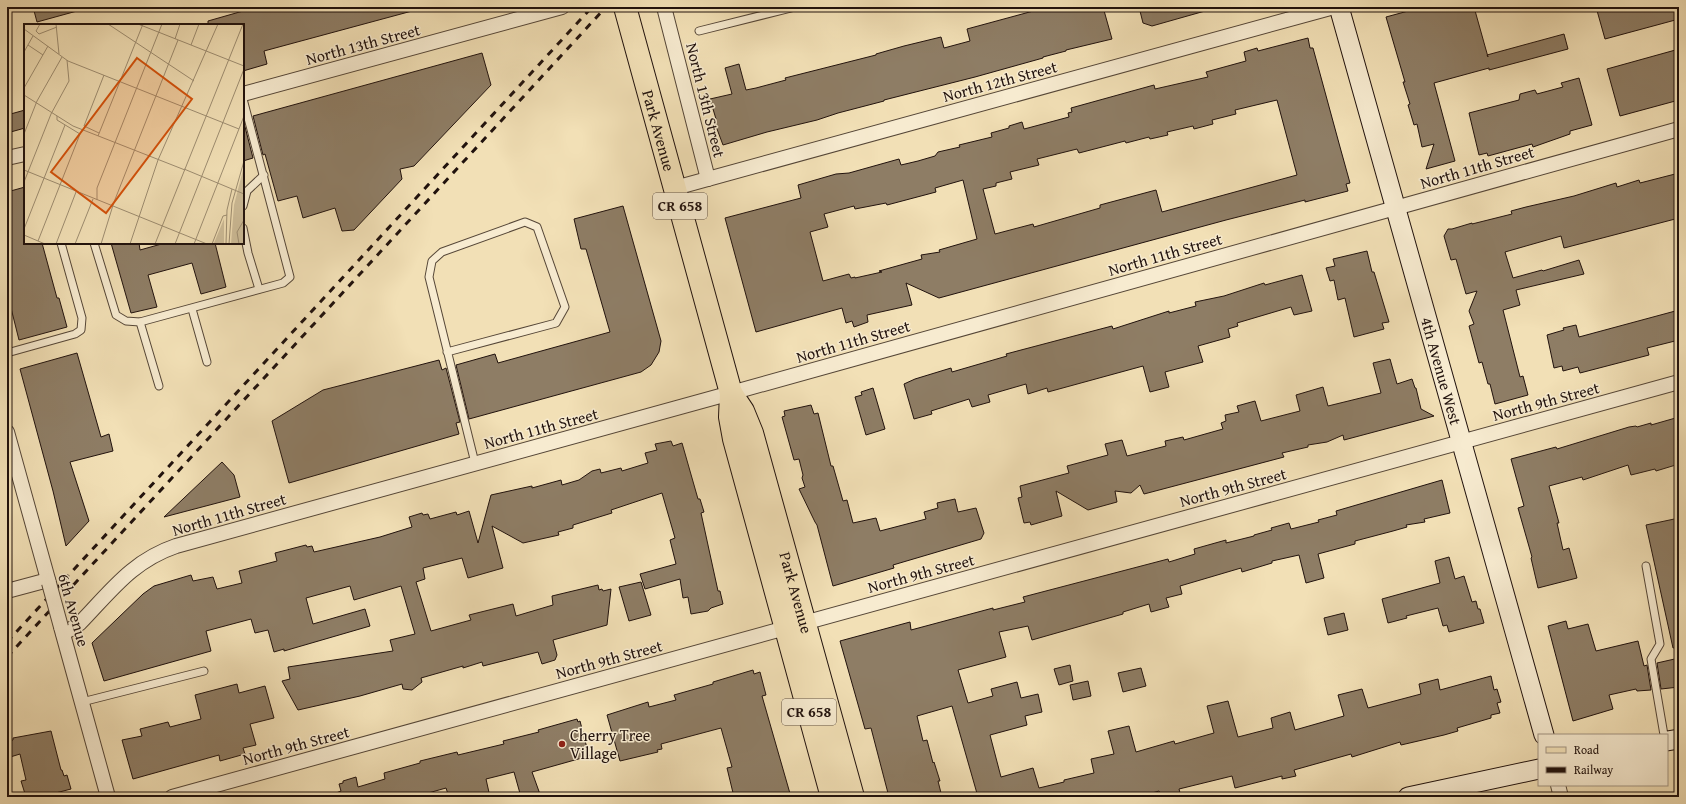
<svg xmlns="http://www.w3.org/2000/svg" width="1686" height="804" viewBox="0 0 1686 804" font-family="'Gentium Book Plus',serif">
  <style>
    .building { fill: #8e7d65; stroke: #21120d; fill-rule: evenodd }
    .lines { fill: none; stroke-linecap: round; stroke-linejoin: round }
    .lane-casing { stroke: #554637; stroke-width: 9 }
    .street-casing { stroke: #554637; stroke-width: 16 }
    .secondary-casing { stroke: #21120d; stroke-width: 21 }
    .primary-casing { stroke: #21120d; stroke-width: 24 }
    .lane { stroke: #f7ebd0; stroke-width: 7 }
    .street { stroke: #f7ebd0; stroke-width: 14 }
    .secondary { stroke: #f7ebd0; stroke-width: 19 }
    .primary { stroke: #f2e0b6; stroke-width: 22 }
    .rail { stroke: #21120d; stroke-width: 3; stroke-dasharray: 7 7; stroke-linecap: butt }
    .street-bridge-casing { stroke: #554637; stroke-width: 16; stroke-linecap: butt }
    .street-bridge { stroke: #f7ebd0; stroke-width: 14 }
    .poi-dot { fill: #8f2418; stroke: #f7ebd0; stroke-width: 1.5 }
    .labels { text-anchor: middle; stroke-width: 3; stroke-linejoin: round; paint-order: stroke }
    .shield { fill: #f7ebd0; stroke: #615348; stroke-width: 1 }
    .shield-label { font-size: 15px; font-weight: bold; fill: #21120d }
    .street-label { font-size: 16px; fill: #21120d; stroke: #f7ebd0 }
    .poi-label { font-size: 16px; fill: #21120d; stroke: #f7ebd0; text-anchor: start }
    .inset-road { fill: none; stroke: #9e8e72; stroke-width: 1 }
    .view { fill: #d4520c; fill-opacity: 0.15; stroke: #d4520c; stroke-width: 2 }
    .inset-edge { fill: none; stroke: #21120d; stroke-width: 2 }
  </style>
  <rect width="100%" height="100%" fill="#f2e0b6"/>
  <filter id="stains"><feTurbulence type="fractalNoise" baseFrequency=".005" numOctaves="4"/><feColorMatrix values="0 0 0 0 .2 0 0 0 0 .09 0 0 0 0 .02 0 0 0 .5 -.17"/></filter>
  <radialGradient id="worn" r=".72"><stop offset=".6" stop-color="#630" stop-opacity="0"/><stop offset="1" stop-color="#630" stop-opacity=".3"/></radialGradient>
  <g class="building">
    <polygon points="33,7 76,7 77,11 37,22"/>
    <polygon points="257,7 411,7 412,11 264,51 267,64 243,71 243,25 208,25 208,21"/>
    <polygon points="1048,7 1103,7 1112,39 1066,50 1066,51 1043,57 1043,58 975,77 884,100 884,101 838,113 817,120 767,132 723,145 714,121 716,119 710,99 732,94 725,68 739,64 746,90 756,88 786,80 785,78 876,55 876,54 904,46 941,37 944,48 970,41 967,29"/>
    <polygon points="1139,7 1204,7 1205,11 1152,26 1143,23"/>
    <polygon points="1423,7 1474,7 1488,57 1487,55 1564,34 1568,49 1489,70 1489,68 1434,83 1455,161 1426,169 1434,144 1422,147 1417,124 1414,125 1408,105 1410,104 1403,82 1405,82 1386,17"/>
    <polygon points="1596,7 1679,7 1679,19 1605,39"/>
    <path d="M1308,38L1310,48H1313L1340,147L1350,183L1346,184L1348,191L1305,202V200L1226,220L939,298L906,283L912,305L867,315L868,322L854,327L852,321L846,323L842,308L756,332L725,218L801,198L798,185L836,174L849,173L899,159L901,165L918,161L935,156L938,152L960,147L959,145L992,137L991,133L1009,128V126L1022,122L1024,129L1028,128L1069,117L1068,113L1072,112L1071,108L1154,85L1155,89L1208,77L1206,72L1246,61L1244,52L1257,48L1258,51ZM1277,100L1297,175L1162,212L1156,190L1100,205V208L1034,227L1033,224L995,234L983,189L996,186V183L1012,179L1010,172L1039,165L1037,159L1077,149L1079,153L1125,141L1126,143L1149,137L1150,139L1168,135L1167,132L1193,126L1194,129L1213,124L1212,120L1236,114L1235,110ZM963,180L977,239L939,250L940,252L921,255L922,259L879,271L882,272L855,278V277L851,278L849,274L823,281L810,232L828,227L824,214L854,206L855,209L886,203L887,205L936,192L935,188Z"/>
    <polygon points="1679,49 1679,100 1620,116 1607,69"/>
    <polygon points="482,53 491,85 414,166 400,169 402,179 354,230 342,231 335,208 303,218 297,196 278,201 265,154 263,155 253,116"/>
    <polygon points="1579,78 1592,125 1570,131 1570,134 1533,147 1532,144 1488,156 1487,153 1479,155 1469,113 1519,100 1520,94 1535,90 1537,94 1563,87 1561,83"/>
    <polygon points="25,110 25,128 7,133 7,115"/>
    <polygon points="243,119 253,158 243,161"/>
    <polygon points="1679,173 1679,218 1564,248 1561,236 1505,252 1513,278 1542,270 1543,271 1579,260 1584,274 1516,290 1520,305 1503,310 1520,377 1523,376 1528,395 1495,404 1490,384 1488,384 1482,362 1479,363 1469,326 1474,324 1469,311 1477,291 1466,294 1456,259 1451,260 1444,236 1448,229 1452,229 1472,223 1472,224 1512,214 1511,211 1526,207 1574,196 1616,183 1617,187 1639,180 1640,183"/>
    <polygon points="25,187 25,243 42,243 57,298 59,298 67,327 19,340 7,292 7,192"/>
    <polygon points="623,206 661,341 659,352 651,365 641,372 469,419 456,365 495,354 498,363 610,332 586,249 581,249 574,219"/>
    <polygon points="111,243 139,243 140,250 165,243 215,243 226,287 201,294 192,263 148,275 157,307 131,313"/>
    <polygon points="1367,251 1372,272 1374,272 1389,322 1382,323 1384,329 1354,337 1345,298 1338,300 1334,280 1330,281 1326,268 1335,266 1333,259"/>
    <polygon points="1302,275 1312,311 1294,315 1291,307 1237,323 1238,326 1228,329 1230,337 1198,346 1203,362 1165,372 1169,387 1150,392 1143,366 1048,392 1047,388 1028,394 1026,384 988,395 990,402 972,407 969,399 931,411 932,414 914,419 904,384 915,379 951,368 952,372 1007,356 1006,354 1093,331 1112,326 1113,329 1169,311 1169,313 1196,306 1195,302 1224,296 1264,283 1265,285"/>
    <polygon points="1679,310 1679,340 1647,348 1649,355 1580,373 1578,367 1563,371 1562,366 1554,368 1547,335 1564,330 1563,328 1576,325 1579,337"/>
    <polygon points="77,353 101,437 109,434 113,451 70,462 89,521 66,546 53,491 20,369"/>
    <polygon points="1390,359 1397,384 1412,379 1415,388 1416,388 1421,409 1434,416 1344,440 1343,435 1327,442 1308,445 1308,447 1282,453 1284,457 1144,494 1140,485 1131,493 1115,491 1117,502 1088,510 1056,491 1062,516 1031,525 1030,522 1024,523 1018,498 1022,497 1020,486 1069,473 1067,466 1108,455 1105,444 1122,440 1127,456 1166,446 1165,441 1183,437 1184,440 1223,429 1221,423 1226,421 1225,415 1239,412 1237,406 1255,401 1261,421 1300,411 1296,395 1323,387 1328,406 1381,393 1373,363"/>
    <polygon points="439,360 442,370 446,368 460,422 456,423 459,434 289,483 272,421 323,390"/>
    <polygon points="873,388 885,429 866,435 855,397 862,395 861,392"/>
    <polygon points="811,405 814,414 818,413 831,466 833,466 843,501 847,500 853,523 876,518 880,531 926,519 924,512 938,508 937,503 955,499 958,512 976,508 984,533 981,539 893,565 894,568 833,586 817,525 815,522 799,489 805,487 802,478 803,475 799,459 794,460 782,417 785,416 784,411"/>
    <polygon points="1679,417 1679,464 1656,471 1655,469 1631,475 1628,465 1583,480 1582,477 1549,486 1559,523 1557,523 1563,550 1569,548 1577,578 1538,588 1531,558 1532,557 1518,508 1524,506 1511,459 1556,447 1557,449 1629,427 1636,426 1637,427 1651,423 1651,425"/>
    <polygon points="671,441 673,446 682,443 698,499 700,499 704,512 701,513 718,591 720,591 723,604 711,608 708,611 691,614 688,597 683,598 680,579 645,589 640,574 676,564 670,540 675,538 662,493 611,510 612,513 573,525 573,528 558,532 559,535 523,543 492,526 503,568 468,578 462,558 423,568 425,579 416,582 431,631 471,620 469,615 513,604 516,616 553,605 552,596 598,585 599,590 602,589 603,591 611,589 607,625 553,640 557,655 555,660 542,664 538,652 483,666 482,662 463,668 463,666 421,678 422,682 412,690 403,689 402,684 360,696 298,710 282,681 290,679 288,667 393,651 390,640 415,634 401,586 354,600 350,586 306,598 313,624 365,609 370,626 284,651 284,649 274,652 268,630 255,633 251,619 206,631 211,651 104,681 92,643 143,594 154,586 191,575 193,581 213,577 217,589 242,583 239,571 277,561 275,553 306,545 307,547 312,546 314,552 380,537 412,527 409,517 422,513 423,515 428,514 430,519 456,512 457,515 469,511 478,543 491,495 532,486 532,488 561,480 562,485 579,480 592,471 600,469 601,473 621,468 622,471 648,463 645,453 657,450 655,444"/>
    <polygon points="222,462 234,475 240,497 164,517"/>
    <polygon points="1442,480 1450,513 1424,519 1425,522 1406,525 1407,527 1393,531 1355,541 1355,544 1318,554 1324,578 1306,583 1299,555 1272,561 1272,563 1242,572 1241,568 1180,586 1182,594 1166,598 1169,607 1151,612 1149,604 1123,612 1123,614 1032,640 1028,626 999,632 1006,657 958,670 968,703 993,696 991,689 1017,682 1021,698 1038,694 1042,712 1025,716 1027,725 990,735 1001,777 1033,768 1039,788 1064,782 1064,780 1094,773 1091,759 1114,754 1108,731 1129,726 1136,752 1174,741 1175,744 1214,733 1207,706 1228,701 1238,737 1273,728 1271,718 1290,712 1295,730 1344,716 1338,695 1362,689 1368,708 1421,694 1419,684 1438,679 1440,690 1491,676 1494,690 1497,689 1501,702 1497,703 1500,713 1491,715 1491,718 1457,728 1458,731 1444,735 1401,745 1400,742 1352,757 1351,754 1294,770 1296,776 1282,779 1282,776 1235,788 1232,776 1179,789 1181,797 1162,797 1159,791 1142,796 1138,795 1131,797 978,797 952,706 917,716 923,741 927,740 933,763 934,762 940,781 938,781 942,797 889,797 871,728 865,729 840,641 910,622 911,630 993,608 993,610 1025,602 1023,597 1168,559 1169,562 1195,554 1194,549 1226,540 1226,543 1254,536 1254,535 1272,530 1271,528 1289,523 1291,529 1319,522 1318,520 1337,515 1336,511"/>
    <polygon points="1679,518 1679,647 1673,648 1646,525"/>
    <polygon points="1449,557 1455,579 1464,576 1472,602 1476,601 1478,609 1480,609 1484,623 1449,632 1447,625 1443,626 1438,608 1406,616 1407,618 1388,623 1382,599 1440,583 1435,561"/>
    <polygon points="641,582 651,615 629,621 619,587"/>
    <polygon points="1344,613 1348,630 1328,635 1324,618"/>
    <polygon points="1566,621 1568,629 1588,624 1596,651 1638,641 1644,666 1647,665 1651,690 1637,691 1636,689 1609,695 1613,709 1573,721 1548,626"/>
    <polygon points="1679,658 1679,687 1661,689 1657,663"/>
    <polygon points="1070,665 1073,681 1059,685 1054,669"/>
    <polygon points="1141,668 1146,686 1123,692 1118,673"/>
    <polygon points="753,670 754,674 760,672 766,695 762,696 791,797 734,797 727,768 732,767 721,728 661,744 662,749 657,750 658,752 620,761 607,715 648,702 649,707 676,700 674,695 713,684 713,682"/>
    <polygon points="1088,681 1091,696 1073,700 1070,685"/>
    <polygon points="237,684 239,693 265,686 274,718 250,724 256,745 243,748 245,754 220,761 219,755 133,779 122,740 142,736 140,729 168,722 170,727 201,719 195,695"/>
    <polygon points="577,719 578,722 580,721 589,756 532,772 541,797 521,797 514,772 486,779 490,797 449,797 446,788 414,797 336,797 336,793 341,791 339,784 343,783 343,781 356,777 358,787 385,779 384,773 420,763 420,761 457,752 458,755 504,744 503,741 539,732 538,730"/>
    <polygon points="51,731 61,770 62,770 64,776 67,775 71,789 40,797 26,797 21,781 26,780 20,754 7,758 7,742 13,740 13,738"/>
  </g>
  <g class="lines">
    <defs>
      <g id="lane">
        <polyline points="699,31 795,7"/>
        <polyline points="243,206 247,191 264,175"/>
        <polyline points="243,228 248,253 259,289"/>
        <polyline points="94,243 116,315 126,321 140,322 283,283 290,277 243,99"/>
        <polyline points="192,309 207,362"/>
        <polyline points="140,322 159,386"/>
        <polyline points="447,352 556,323 565,307 537,227 525,222 442,252 432,261 429,277 475,463"/>
        <polyline points="7,353 75,334 81,330 82,318 61,243"/>
        <polyline points="1646,566 1660,644 1651,659 1664,735"/>
        <polyline points="82,702 204,671"/>
      </g>
      <g id="street">
        <polyline points="664,7 708,179"/>
        <polyline points="243,94 562,7"/>
        <polyline points="7,158 25,154"/>
        <polyline points="675,188 1334,7"/>
        <polyline points="7,432 49,583"/>
        <polyline points="7,591 48,580"/>
        <polyline points="61,627 108,797"/>
        <path d="M63,633L73,628L80,623C111,591 132,561 176,546L731,393L1679,129"/>
        <polyline points="1558,785 1561,797"/>
        <polyline points="172,797 1679,382"/>
      </g>
      <g id="secondary">
        <path id="s1" d="M1339,7L1544,735"/>
        <polyline points="1667,741 1679,739"/>
        <polyline points="1408,797 1539,769"/>
      </g>
      <g id="primary">
        <path id="s2" d="M625,7L731,393L730,417L734,439L832,797"/>
        <path id="s3" d="M731,393L743,411L752,433L853,797"/>
      </g>
    </defs>
    <use href="#lane" class="lane-casing"/>
    <use href="#street" class="street-casing"/>
    <use href="#secondary" class="secondary-casing"/>
    <use href="#primary" class="primary-casing"/>
    <use href="#lane" class="lane"/>
    <use href="#street" class="street"/>
    <use href="#secondary" class="secondary"/>
    <use href="#primary" class="primary"/>
    <g class="rail">
      <polyline points="7,642 592,7"/>
      <polyline points="7,657 606,7"/>
    </g>
    <defs>
      <polyline id="street-bridge" points="49,583 61,627"/>
    </defs>
    <use href="#street-bridge" class="street-bridge-casing"/>
    <use href="#street-bridge" class="street-bridge"/>
  </g>
  <circle class="poi-dot" cx="562" cy="744" r="4"/>
  <g class="labels">
    <g class="shield">
      <rect x="653" y="193" width="54" height="26" rx="3"/>
      <rect x="782" y="699" width="54" height="26" rx="3"/>
    </g>
    <g class="shield-label">
      <text x="680" y="211">CR 658</text>
      <text x="809" y="717">CR 658</text>
    </g>
    <g class="street-label">
      <text transform="translate(363 44) rotate(-15)" y="6">North 13th Street</text>
      <text transform="translate(1000 81) rotate(-15)" y="6">North 12th Street</text>
      <text transform="translate(706 100) rotate(76)" y="6">North 13th Street</text>
      <text dy="6" stroke="none"><textPath href="#s2" startOffset="128">Park Avenue</textPath></text>
      <text transform="translate(1477 167) rotate(-16)" y="6">North 11th Street</text>
      <text transform="translate(1165 254) rotate(-16)" y="6">North 11th Street</text>
      <text transform="translate(853 341) rotate(-16)" y="6">North 11th Street</text>
      <text dy="6" stroke="none"><textPath href="#s1" startOffset="378">4th Avenue West</textPath></text>
      <text transform="translate(1546 401) rotate(-15)" y="6">North 9th Street</text>
      <text transform="translate(541 428) rotate(-15)" y="6">North 11th Street</text>
      <text transform="translate(1233 487) rotate(-15)" y="6">North 9th Street</text>
      <text transform="translate(229 514) rotate(-16)" y="6">North 11th Street</text>
      <text transform="translate(921 573) rotate(-15)" y="6">North 9th Street</text>
      <text dy="6" stroke="none"><textPath href="#s3" startOffset="211">Park Avenue</textPath></text>
      <text transform="translate(74 610) rotate(74)" y="6">6th Avenue</text>
      <text transform="translate(609 659) rotate(-15)" y="6">North 9th Street</text>
      <text transform="translate(296 745) rotate(-15)" y="6">North 9th Street</text>
    </g>
    <g class="poi-label">
      <text x="570" y="741">Cherry Tree<tspan x="570" dy="18">Village</tspan></text>
    </g>
  </g>
  <g transform="translate(24 24)">
    <rect width="220" height="220" fill="#f2e0b6"/>
    <path d="M220,142V220H207L210,181ZM200,195V220H191L190,219Z" fill="#cebd99"/>
    <path class="inset-road" d="M16,0L12,7L15,10L33,3M32,0L35,30M84,0L170,57M114,0L220,42M0,5L44,37L215,105M151,15L156,0M4,21L19,31M167,21L175,0M0,28L9,12M0,64L24,22M0,71L49,102L161,146M75,109L60,102L80,51M0,110L13,77L38,33M74,112L119,0M160,145L220,170M0,146L183,220M0,158L27,90L45,57L43,36M73,176V164L138,0M0,205L41,101M0,211L21,220M14,217L56,110L33,96V92M32,220L52,168M51,220L69,175M77,220L90,178L154,16M106,220L134,136L194,0M131,220L219,0M151,220L220,45M170,220L220,92M188,220L199,192L203,191M202,220L203,186L208,165M205,220L208,179L220,137M215,220L213,208L220,196"/>
    <path class="view" d="M113,34L168,75L82,189L27,148Z"/>
    <rect width="220" height="220" class="inset-edge"/>
  </g>
  <rect width="1686" height="804" fill="none" stroke="#f2e0b6" stroke-width="24"/>
  <rect x="8" y="8" width="1670" height="788" fill="none" stroke="#21120d" stroke-width="2"/>
  <rect x="12" y="12" width="1662" height="780" fill="none" stroke="#21120d"/>
  <rect x="1538" y="734" width="130" height="52" fill="#f7ebd0" stroke="#a19482"/>
  <rect x="1546" y="747" width="20" height="6" fill="#f2e0b6" stroke="#a19482"/>
  <text x="1574" y="754" font-size="12" fill="#21120d">Road</text>
  <rect x="1546" y="767" width="20" height="6" fill="#21120d" stroke="#a19482"/>
  <text x="1574" y="774" font-size="12" fill="#21120d">Railway</text>
  <rect width="100%" height="100%" filter="url(#stains)"/>
  <rect width="100%" height="100%" fill="url(#worn)"/>
</svg>
